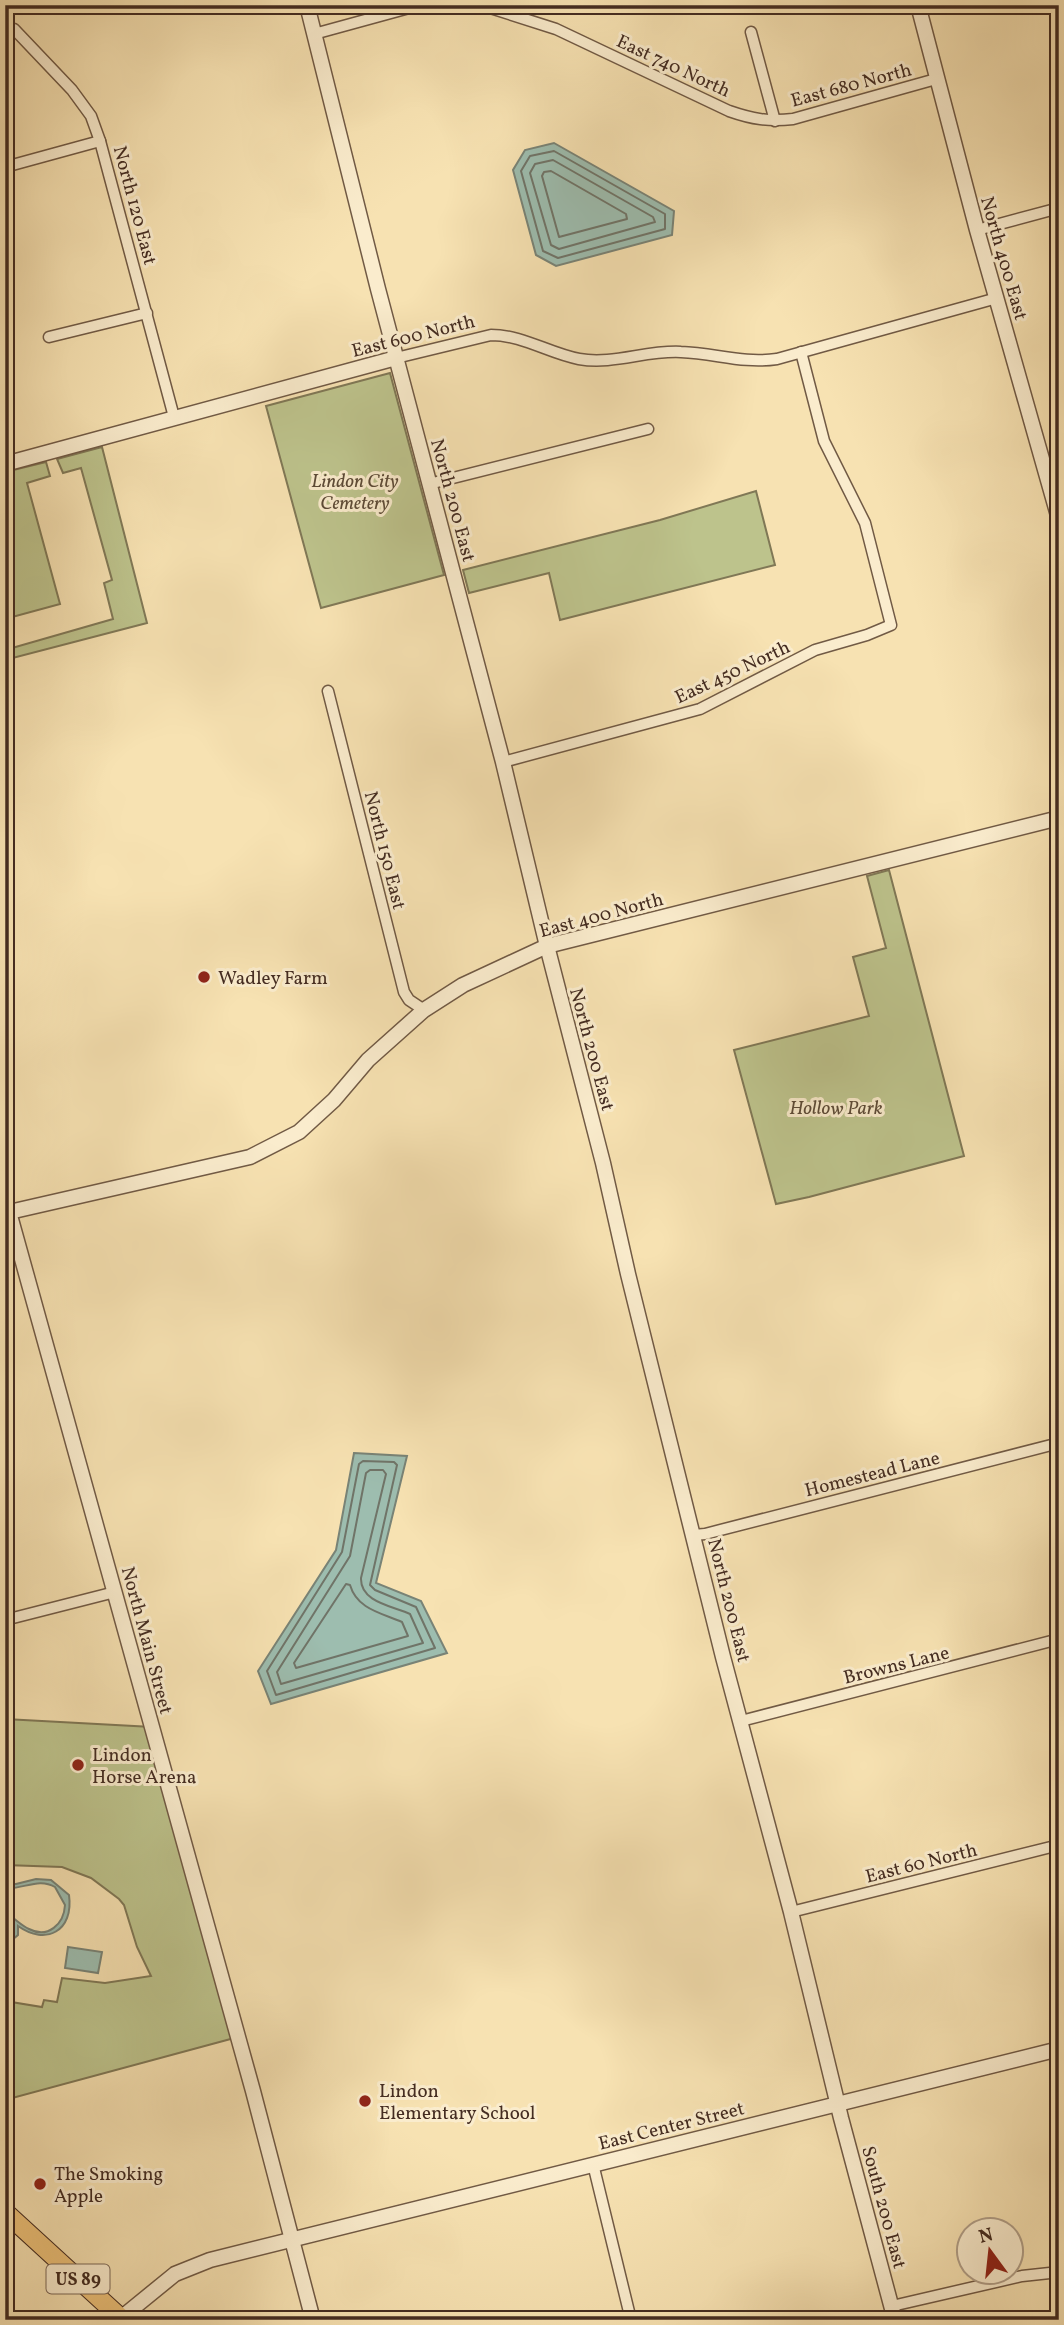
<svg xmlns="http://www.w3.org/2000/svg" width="1064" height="2325" viewBox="0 0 1064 2325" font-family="Vollkorn,serif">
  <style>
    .green { fill: #bdc38c; stroke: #807856; stroke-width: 2 }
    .water { fill: #9dbdaf; stroke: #798376; stroke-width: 2 }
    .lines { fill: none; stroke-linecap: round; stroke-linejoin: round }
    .shore { stroke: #707468; stroke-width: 2 }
    .minor-casing { stroke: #715a45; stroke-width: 13 }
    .tertiary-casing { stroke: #715a45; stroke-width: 17 }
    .primary-casing { stroke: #442c21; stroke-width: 20 }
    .minor { stroke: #faeccd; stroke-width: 10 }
    .tertiary { stroke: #faeccd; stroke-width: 14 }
    .primary { stroke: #ecc179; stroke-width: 18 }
    .poi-dot { fill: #8f2418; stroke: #faeccd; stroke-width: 2.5 }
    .labels { text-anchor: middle; stroke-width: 6; stroke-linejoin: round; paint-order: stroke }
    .shield { fill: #faeccd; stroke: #7b6655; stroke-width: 2 }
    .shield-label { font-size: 18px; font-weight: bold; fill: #442c21 }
    .street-label { font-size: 19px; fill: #442c21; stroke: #faeccd }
    .park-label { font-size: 19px; font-style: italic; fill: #5c4a36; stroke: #faeccd }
    .poi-label { font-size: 19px; fill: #442c21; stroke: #faeccd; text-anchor: start }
  </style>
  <rect width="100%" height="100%" fill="#f7e2b2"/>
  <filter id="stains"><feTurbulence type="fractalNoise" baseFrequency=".00286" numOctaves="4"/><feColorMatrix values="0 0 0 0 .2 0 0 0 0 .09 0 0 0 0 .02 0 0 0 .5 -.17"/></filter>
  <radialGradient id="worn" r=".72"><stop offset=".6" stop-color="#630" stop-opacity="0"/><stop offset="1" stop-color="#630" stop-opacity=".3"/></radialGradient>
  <g class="green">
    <polygon points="390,373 444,575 321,608 266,406"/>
    <polygon points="102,447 147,623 5,660 5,650 113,619 104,583 112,580 81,468 63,473 57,459"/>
    <polygon points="46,462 50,476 27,483 60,604 5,619 5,472"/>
    <polygon points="756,491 775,565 560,620 549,573 469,593 463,570 660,520"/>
    <polygon points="889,870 964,1156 809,1197 776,1204 734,1050 869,1016 853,957 886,948 867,876"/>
    <polygon points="5,1719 152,1727 238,2037 5,2100 5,2001 42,2007 44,2000 57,2002 62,1978 105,1983 151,1976 137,1947 124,1905 119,1899 91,1878 62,1867 5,1865"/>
  </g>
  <g class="water">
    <polygon points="554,143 674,211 672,235 556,266 536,255 513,170 525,150"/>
    <polygon points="354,1453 407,1456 376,1583 421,1601 447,1653 271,1704 258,1671 336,1550"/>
    <path d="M36,1879L51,1880L69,1895C74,1931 46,1946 18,1926V1935L12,1940H5V1913C14,1917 20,1925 29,1929C48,1939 64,1924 65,1905L55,1887C38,1877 23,1890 5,1888V1884H16Z"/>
    <polygon points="68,1947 102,1952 98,1973 65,1968"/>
  </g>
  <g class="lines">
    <g class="shore">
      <polygon points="554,151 665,214 665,229 558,258 543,251 521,171 530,156"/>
      <polygon points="553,160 653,217 655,222 559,249 551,245 530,173 535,164"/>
      <polygon points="551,171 626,214 627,219 559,237 542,176 544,172"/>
      <polygon points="363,1461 394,1462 397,1465 370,1585 375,1590 416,1607 435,1648 276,1695 267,1671 342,1552 359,1464"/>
      <path d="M370,1470H383L386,1474L361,1578C360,1602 392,1606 410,1614L423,1643L281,1684L277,1672L350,1556L366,1473Z"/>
      <path d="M346,1584L350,1585C357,1609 381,1613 402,1622L408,1636L296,1668L294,1663Z"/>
    </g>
    <defs>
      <g id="minor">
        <path d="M481,5L556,29L729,111C752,119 769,122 793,119L936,79"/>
        <polyline points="14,29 72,90 91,116 100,141 174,417"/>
        <polyline points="751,32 775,121"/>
        <polyline points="314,34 420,5"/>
        <polyline points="5,167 100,141"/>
        <polyline points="977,230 1059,208"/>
        <polyline points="49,337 147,313"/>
        <path d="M396,358L491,335C523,335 548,353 579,359C614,365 646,350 681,352C715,353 742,364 777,359L997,298"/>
        <polyline points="429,484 648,429"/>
        <polyline points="328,691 404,992 409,1000 424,1010"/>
        <polyline points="503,762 700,709 815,650 867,635 891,625 865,523 824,441 801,352"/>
        <polyline points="694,1535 705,1534 1059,1443"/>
        <polyline points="5,1620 115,1592"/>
        <polyline points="741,1721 1059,1639"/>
        <polyline points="791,1912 1059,1845"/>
        <polyline points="593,2164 631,2320"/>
        <polyline points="892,2306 1022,2276 1059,2272"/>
      </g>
      <g id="tertiary">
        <polyline points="307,5 378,289 503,762 547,946 603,1163 628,1274 723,1657 791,1912 841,2118 895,2320"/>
        <polyline points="918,5 977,230 1059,519"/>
        <polyline points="5,464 396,358"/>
        <polyline points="9,1212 253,2091 313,2320"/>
        <polyline points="5,1213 250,1157 299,1132 334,1100 368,1060 424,1010 463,985 547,946 1059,818"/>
        <polyline points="121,2318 175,2274 210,2260 1059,2049"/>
      </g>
      <polyline id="primary" points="5,2212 123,2320"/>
    </defs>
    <use href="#minor" class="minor-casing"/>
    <use href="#tertiary" class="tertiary-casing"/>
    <use href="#primary" class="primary-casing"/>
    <use href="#minor" class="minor"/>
    <use href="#tertiary" class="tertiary"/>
    <use href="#primary" class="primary"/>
  </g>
  <g class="poi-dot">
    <circle cx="204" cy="977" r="7"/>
    <circle cx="78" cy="1765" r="7"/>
    <circle cx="365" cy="2101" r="7"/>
    <circle cx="40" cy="2184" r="7"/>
  </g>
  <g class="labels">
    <rect class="shield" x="46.5" y="2264.5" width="63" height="29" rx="5"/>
    <g class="shield-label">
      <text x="78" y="2285">US 89</text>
    </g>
    <g class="street-label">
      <text transform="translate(674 65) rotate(25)" y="7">East 740 North</text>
      <text transform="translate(851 84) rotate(-15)" y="7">East 680 North</text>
      <text transform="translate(136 205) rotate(75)" y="7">North 120 East</text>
      <text transform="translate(1005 258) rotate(74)" y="7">North 400 East</text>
      <text transform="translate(413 335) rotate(-14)" y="7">East 600 North</text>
      <text transform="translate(454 500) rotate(75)" y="7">North 200 East</text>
      <text transform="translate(732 671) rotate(-25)" y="7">East 450 North</text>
      <text transform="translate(386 850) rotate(76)" y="7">North 150 East</text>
      <text transform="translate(601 914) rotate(-15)" y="7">East 400 North</text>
      <text transform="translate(593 1049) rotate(75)" y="7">North 200 East</text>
      <text transform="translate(872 1473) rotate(-14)" y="7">Homestead Lane</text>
      <text transform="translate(730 1600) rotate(76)" y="7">North 200 East</text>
      <text transform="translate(148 1640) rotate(75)" y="7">North Main Street</text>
      <text transform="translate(896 1664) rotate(-14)" y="7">Browns Lane</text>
      <text transform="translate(921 1862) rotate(-14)" y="7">East 60 North</text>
      <text transform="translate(671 2125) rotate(-14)" y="7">East Center Street</text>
      <text transform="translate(885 2207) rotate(75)" y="7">South 200 East</text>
    </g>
    <g class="park-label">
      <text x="355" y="487">Lindon City<tspan x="355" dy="22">Cemetery</tspan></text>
      <text x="836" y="1114">Hollow Park</text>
    </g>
    <g class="poi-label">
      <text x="218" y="984">Wadley Farm</text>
      <text x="92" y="1761">Lindon<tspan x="92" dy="22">Horse Arena</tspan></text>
      <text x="379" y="2097">Lindon<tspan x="379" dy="22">Elementary School</tspan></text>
      <text x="54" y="2180">The Smoking<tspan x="54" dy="22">Apple</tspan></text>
    </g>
  </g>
  <rect width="1064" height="2325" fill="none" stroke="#f7e2b2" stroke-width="28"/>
  <rect x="7" y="7" width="1050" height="2311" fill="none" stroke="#442c21" stroke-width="3.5"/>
  <rect x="14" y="14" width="1036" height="2297" fill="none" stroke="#442c21" stroke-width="2"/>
  <g transform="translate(990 2251) rotate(345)"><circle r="33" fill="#faeccd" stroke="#b19f88" stroke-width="2"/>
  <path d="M0-5L12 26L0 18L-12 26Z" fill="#8f2418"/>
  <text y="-10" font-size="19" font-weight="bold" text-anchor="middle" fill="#442c21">N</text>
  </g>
  <rect width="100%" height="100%" filter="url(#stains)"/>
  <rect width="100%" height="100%" fill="url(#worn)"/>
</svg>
